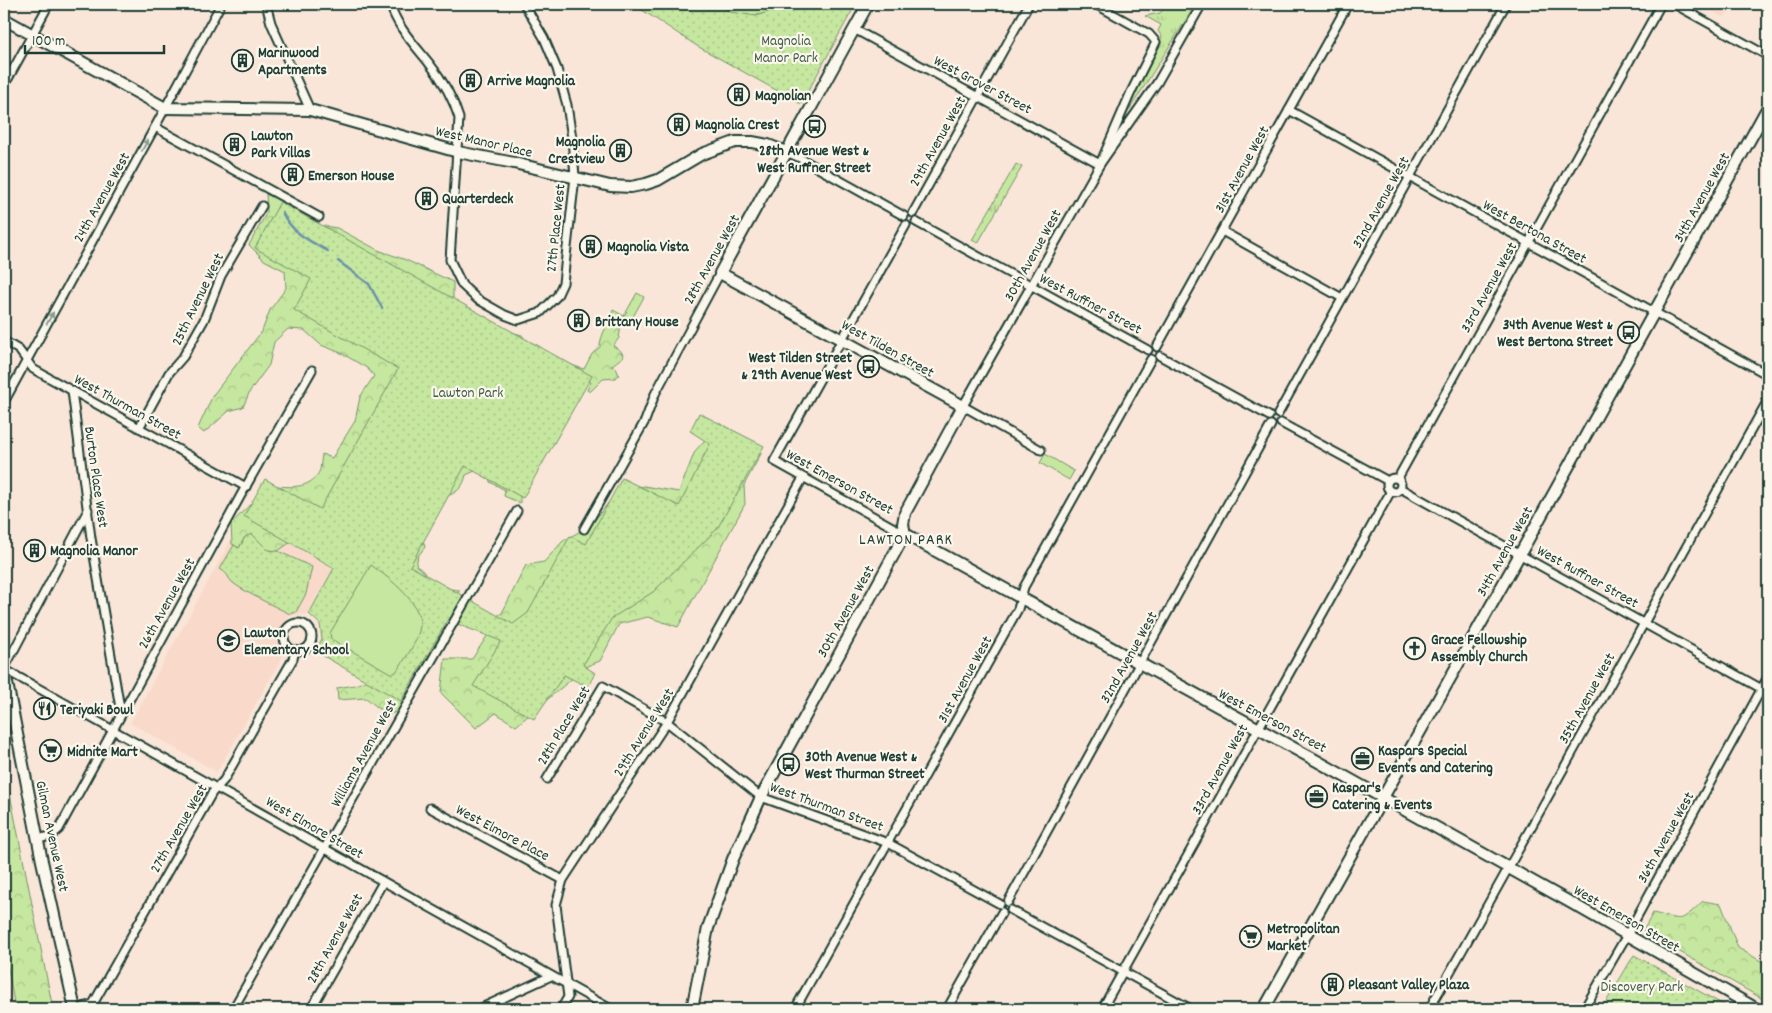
<svg xmlns="http://www.w3.org/2000/svg" width="1772" height="1013" viewBox="0 0 1772 1013" font-family="Dekko,sans-serif">
  <style>
    .built { fill: #f9daca }
    .grass { fill: url(#grass-tufts); stroke: #72926a }
    .forest { fill: url(#forest-crowns); stroke: #72926a }
    .park { fill: url(#park-dots); stroke: #72926a }
    .garden { fill: #c6e79f; stroke: #72926a }
    .lines { fill: none; stroke-linecap: round; stroke-linejoin: round }
    .stream { stroke: #6b91a9; stroke-width: 2.5 }
    .street-casing { stroke: #1f3d34; stroke-width: 11 }
    .secondary-casing { stroke: #1f3d34; stroke-width: 14 }
    .street { stroke: #fbf7ec; stroke-width: 7 }
    .secondary { stroke: #fbf7ec; stroke-width: 10 }
    .oneway { fill: #8d9a90 }
    .labels { text-anchor: middle; stroke-width: 4.5; stroke-linejoin: round; paint-order: stroke }
    .park-label { font-size: 15px; fill: #405f49; stroke: #fbf7ec }
    .poi-label { font-size: 15px; font-weight: bold; fill: #1f3d34; stroke: #fbf7ec; text-anchor: start }
    .street-label { font-size: 15px; fill: #1f3d34; stroke: #fbf7ec }
    .neighbourhood-label { font-size: 16px; letter-spacing: 1px; fill: #1f3d34; stroke: #fbf7ec }
  </style>
  <defs>
    <pattern id="grass-tufts" width="24" height="20" patternUnits="userSpaceOnUse" patternTransform="scale(1.25)"><rect width="24" height="20" fill="#c6e79f"/><path d="M3 7l-1-3M5 7V3M7 7l1-3M15 17l-1-3M17 17v-4M19 17l1-3" fill="none" stroke="#aac78a"/></pattern>
    <pattern id="forest-crowns" width="20" height="18" patternUnits="userSpaceOnUse" patternTransform="scale(1.25)"><rect width="20" height="18" fill="#c6e79f"/><path d="M2 6a3 3 0 1 1 6 0M12 15a3 3 0 1 1 6 0" fill="none" stroke="#aac78a"/></pattern>
    <pattern id="park-dots" width="8" height="8" patternUnits="userSpaceOnUse" patternTransform="scale(1.25)"><rect width="8" height="8" fill="#c6e79f"/><path d="M2 2h.1M6 6h.1" fill="none" stroke="#aac78a" stroke-width="1.8" stroke-linecap="round"/></pattern>
  </defs>
  <rect width="100%" height="100%" fill="#fae6d8"/>
  <filter id="ink" filterUnits="userSpaceOnUse"><feTurbulence type="fractalNoise" baseFrequency=".02" numOctaves="2"/><feDisplacementMap in="SourceGraphic" scale="10" xChannelSelector="R" yChannelSelector="G"/><feConvolveMatrix kernelMatrix="1 2 1 2 8 2 1 2 1" color-interpolation-filters="sRGB"/></filter>
  <g filter="url(#ink)">
    <g class="built">
      <polygon points="1698,4 1733,4 1724,18"/>
      <polygon points="244,516 334,568 309,614 289,616 279,635 285,653 217,772 130,723"/>
      <polygon points="4,944 15,1009 4,1009"/>
    </g>
    <g class="grass">
      <path d="M705,4H781C769,11 761,17 747,15L746,21Z"/>
      <polygon points="1168,4 1196,4 1128,112 1139,84 1162,37 1158,31 1161,25 1145,16 1160,13"/>
      <polygon points="1016,164 1022,167 978,243 972,240"/>
    </g>
    <g class="forest">
      <path d="M266,194L289,203L305,223L337,228L378,250L406,260L453,282V304L382,436L295,539L278,551L268,550L245,537L239,548L232,544L231,524L269,485C287,487 311,491 320,470C321,465 321,459 322,454L332,458L355,421L360,397L374,376L367,368L341,353L321,345L304,330L288,329L274,342L269,365L250,391L243,407L229,411L204,433L198,428L213,395L262,331L270,310L286,288L285,271L264,260L249,245L267,212Z"/>
      <path d="M637,293L644,297L630,322L621,325L619,338L613,346L620,350L624,356L611,366L616,368L619,375L616,378L603,379L590,392L587,390L591,382L583,381L520,491V503L504,496L505,490L490,482L489,471L484,467L466,475C463,488 457,493 444,497L421,533L425,547L418,556L416,566C426,571 425,577 432,583C438,589 452,589 460,590L433,628L440,637L433,649L422,648L420,651L430,657L422,669H411L407,675L408,689L399,711L387,715L366,698L338,700L337,688L355,685L384,674L375,568L511,332L522,335L527,342C541,344 543,351 555,357C564,363 574,366 584,369L592,354L600,347C600,334 610,323 613,310L624,316Z"/>
      <polygon points="721,434 762,452 744,485 745,504 678,627 648,617 619,624 600,661 587,666 516,726 496,713 476,728 441,693 445,659 472,659 491,630 492,619 502,613 526,565 544,562 563,541 591,525 612,498 622,489 644,486 679,492 695,451 704,441"/>
      <polygon points="4,764 53,1009 15,1009 4,944"/>
      <path d="M1703,901L1721,904L1738,948L1768,965V1002L1643,931L1653,913C1684,920 1679,924 1703,901Z"/>
    </g>
    <g class="park">
      <polygon points="633,4 716,4 731,12 756,16 768,12 781,4 839,4 852,11 801,104 697,46"/>
      <polygon points="280,202 592,376 523,498 465,466 410,566 513,624 528,613 570,536 586,544 622,478 679,506 710,444 690,431 699,413 764,446 717,529 653,592 612,618 583,665 595,673 588,687 564,675 534,719 473,686 501,641 462,626 448,619 401,701 315,651 322,639 320,624 309,614 334,568 244,516 265,479 320,509 398,369 294,310 311,279 255,248"/>
      <path d="M252,534L268,550L278,551L312,567L306,594L296,612L290,614C272,605 248,594 233,583C227,578 230,575 220,569L234,545L239,548L245,537Z"/>
      <polygon points="1634,955 1731,1009 1602,1009"/>
    </g>
    <g class="garden">
      <polygon points="1045,454 1074,471 1069,480 1040,463"/>
      <path d="M371,565C389,578 427,606 419,631C415,646 404,660 396,672L392,674L331,639L330,633Z"/>
    </g>
    <g class="lines">
      <g class="stream">
        <path d="M282,212C291,232 309,241 328,251"/>
        <polyline points="338,261 369,284 382,308"/>
      </g>
      <defs>
        <g id="street">
          <polyline points="266,4 271,23 310,110"/>
          <path d="M390,4C397,27 414,44 429,63C442,79 453,98 459,118L450,260L462,285L477,299L505,315L518,320L540,313L557,296L563,283L575,177L572,138L567,105L557,69L544,38L524,4"/>
          <polyline points="1674,4 1768,56"/>
          <polyline points="854,29 1100,164 1131,92 1156,42 1149,34 1095,4"/>
          <polyline points="4,86 49,4"/>
          <polyline points="1289,110 1768,375"/>
          <polyline points="155,127 319,217"/>
          <polyline points="786,152 798,157 904,216"/>
          <polyline points="913,213 1029,4"/>
          <polyline points="916,222 1148,350"/>
          <polyline points="1222,231 1342,298"/>
          <polyline points="4,341 19,350 33,369 246,487"/>
          <polyline points="1157,347 1348,4"/>
          <polyline points="1160,356 1269,416"/>
          <polyline points="72,391 91,538 121,714"/>
          <polyline points="4,402 155,127 221,4"/>
          <polyline points="1278,414 1506,4"/>
          <polyline points="1281,423 1388,481"/>
          <polyline points="139,428 169,373 183,357 204,320 221,276 262,206"/>
          <polyline points="1041,450 963,406 1100,164 1157,83 1202,4"/>
          <circle cx="1394" cy="485" r="7"/>
          <polyline points="1398,478 1661,4"/>
          <polyline points="1400,488 1762,689"/>
          <polyline points="88,510 4,669 611,1009"/>
          <polyline points="584,529 645,421 655,394 720,273"/>
          <polyline points="905,534 774,461 906,225"/>
          <circle cx="298" cy="637" r="14"/>
          <polyline points="547,779 603,686 667,722 761,797 888,843 1000,904"/>
          <polyline points="430,808 563,880"/>
          <polyline points="37,839 51,836 59,829 241,495 312,370"/>
          <polyline points="1008,902 1271,425"/>
          <polyline points="1011,910 1191,1009"/>
          <polyline points="76,1009 93,1004 212,793 224,780 293,659 295,650"/>
          <polyline points="233,1009 517,511"/>
          <polyline points="311,1009 383,882"/>
          <polyline points="479,1009 551,976"/>
          <polyline points="561,1009 568,997 556,905 563,880 667,722 803,478"/>
          <polyline points="795,1009 1018,609 1024,587 1151,359"/>
          <polyline points="947,1009 1002,912"/>
          <polyline points="1102,1009 1391,491"/>
          <path d="M1429,1009C1544,807 1654,603 1768,400"/>
          <polyline points="1584,1009 1627,935 1768,677"/>
        </g>
        <g id="secondary">
          <polyline points="4,19 165,108 310,110 458,152 514,163 610,186 631,187 646,184 658,180 702,154 735,142 752,142 768,145 786,152"/>
          <polyline points="905,534 1317,761 1566,900 1757,1009"/>
          <polyline points="4,668 42,861 75,1009"/>
          <polyline points="692,1009 708,928 733,859 761,797 905,534 903,524 905,513 963,406 720,273 868,4"/>
          <polyline points="1264,1009 1520,554 1768,107"/>
        </g>
      </defs>
      <use href="#street" class="street-casing"/>
      <use href="#secondary" class="secondary-casing"/>
      <use href="#street" class="street"/>
      <use href="#secondary" class="secondary"/>
    </g>
    <defs><path id="oneway-solid" d="M-6-.8H1V-3.2L6.5 0L1 3.2V.8H-6Z" transform="scale(1.25)"/></defs>
    <g class="oneway">
      <use href="#oneway-solid" transform="translate(145 145) rotate(-61)"/>
      <use href="#oneway-solid" transform="translate(50 318) rotate(-61)"/>
    </g>
  </g>
  <defs>
    <symbol id="building-ring" viewBox="-11 -11 22 22"><circle r="9.5" fill="#fbf7ec" stroke="#1f3d34" stroke-width="1.5"/><path d="M-4-6H4V6H1V3H-1V6H-4ZM-2.5-4.3h1.7v1.8h-1.7ZM.8-4.3h1.7v1.8H.8ZM-2.5-1h1.7V.8h-1.7ZM.8-1h1.7V.8H.8Z" fill="#1f3d34"/></symbol>
    <symbol id="bus-ring" viewBox="-11 -11 22 22"><circle r="9.5" fill="#fbf7ec" stroke="#1f3d34" stroke-width="1.5"/><path d="M-5-6H5V4H4V6H2V4H-2V6H-4V4H-5ZM-3.5-4V0h7V-4ZM-3.5 1.2v1.5H-2V1.2ZM2 1.2v1.5H3.5V1.2Z" fill="#1f3d34"/></symbol>
    <symbol id="school-ring" viewBox="-11 -11 22 22"><circle r="9.5" fill="#fbf7ec" stroke="#1f3d34" stroke-width="1.5"/><path d="M0-5L7-2L0 1L-7-2ZM-4 1L0 2.5L4 1V4Q0 6-4 4Z" fill="#1f3d34"/></symbol>
    <symbol id="church-ring" viewBox="-11 -11 22 22"><circle r="9.5" fill="#fbf7ec" stroke="#1f3d34" stroke-width="1.5"/><path d="M-1.2-6h2.4v3.5h3.3v2.4h-3.3V6h-2.4V-.1h-3.3v-2.4h3.3Z" fill="#1f3d34"/></symbol>
    <symbol id="restaurant-ring" viewBox="-11 -11 22 22"><circle r="9.5" fill="#fbf7ec" stroke="#1f3d34" stroke-width="1.5"/><path d="M-5-6h1v4h1v-4h1v4h1v-4h1v5L-1.5 .5V6h-2V.5L-5-1ZM5-6V6H3V1.5H1.5Q1.5-4 5-6Z" fill="#1f3d34"/></symbol>
    <symbol id="supermarket-ring" viewBox="-11 -11 22 22"><circle r="9.5" fill="#fbf7ec" stroke="#1f3d34" stroke-width="1.5"/><path d="M-6-5.5h2.5l.6 2H6L4.5 2H-2.5L-4.4-4H-6ZM-1.5 3.2a1.3 1.3 0 1 0 .1 0ZM3 3.2a1.3 1.3 0 1 0 .1 0Z" fill="#1f3d34"/></symbol>
    <symbol id="office-ring" viewBox="-11 -11 22 22"><circle r="9.5" fill="#fbf7ec" stroke="#1f3d34" stroke-width="1.5"/><path d="M-6-3h4V-5.5h4V-3h4V5H-6ZM-1-4.5V-3h2v-1.5ZM-6 0V1H6V0Z" fill="#1f3d34"/></symbol>
  </defs>
  <g fill-rule="evenodd">
    <use href="#building-ring" x="230" y="48" width="25" height="25"/>
    <use href="#building-ring" x="458" y="68" width="25" height="25"/>
    <use href="#building-ring" x="726" y="82" width="25" height="25"/>
    <use href="#building-ring" x="666" y="112" width="25" height="25"/>
    <use href="#bus-ring" x="802" y="114" width="25" height="25"/>
    <use href="#building-ring" x="222" y="132" width="25" height="25"/>
    <use href="#building-ring" x="608" y="138" width="25" height="25"/>
    <use href="#building-ring" x="280" y="162" width="25" height="25"/>
    <use href="#building-ring" x="414" y="186" width="25" height="25"/>
    <use href="#building-ring" x="578" y="234" width="25" height="25"/>
    <use href="#building-ring" x="566" y="308" width="25" height="25"/>
    <use href="#bus-ring" x="1616" y="320" width="25" height="25"/>
    <use href="#bus-ring" x="856" y="354" width="25" height="25"/>
    <use href="#building-ring" x="22" y="538" width="25" height="25"/>
    <use href="#school-ring" x="216" y="628" width="25" height="25"/>
    <use href="#church-ring" x="1402" y="636" width="25" height="25"/>
    <use href="#restaurant-ring" x="32" y="696" width="25" height="25"/>
    <use href="#supermarket-ring" x="38" y="738" width="25" height="25"/>
    <use href="#office-ring" x="1350" y="746" width="25" height="25"/>
    <use href="#bus-ring" x="776" y="752" width="25" height="25"/>
    <use href="#office-ring" x="1304" y="784" width="25" height="25"/>
    <use href="#supermarket-ring" x="1238" y="924" width="25" height="25"/>
    <use href="#building-ring" x="1320" y="972" width="25" height="25"/>
  </g>
  <g class="labels">
    <g class="park-label">
      <text x="786" y="45">Magnolia<tspan x="786" dy="17">Manor Park</tspan></text>
      <text x="468" y="397">Lawton Park</text>
      <text x="1642" y="991">Discovery Park</text>
    </g>
    <g class="poi-label">
      <text x="258" y="57">Marinwood<tspan x="258" dy="17">Apartments</tspan></text>
      <text x="487" y="85">Arrive Magnolia</text>
      <text x="755" y="100">Magnolian</text>
      <text x="695" y="129">Magnolia Crest</text>
      <text x="251" y="140">Lawton<tspan x="251" dy="17">Park Villas</tspan></text>
      <text x="605" y="146" text-anchor="end">Magnolia<tspan x="605" dy="17">Crestview</tspan></text>
      <text x="814" y="155" text-anchor="middle">28th Avenue West &amp;<tspan x="814" dy="17">West Ruffner Street</tspan></text>
      <text x="308" y="180">Emerson House</text>
      <text x="442" y="203">Quarterdeck</text>
      <text x="607" y="251">Magnolia Vista</text>
      <text x="595" y="326">Brittany House</text>
      <text x="1613" y="329" text-anchor="end">34th Avenue West &amp;<tspan x="1613" dy="17">West Bertona Street</tspan></text>
      <text x="852" y="362" text-anchor="end">West Tilden Street<tspan x="852" dy="17">&amp; 29th Avenue West</tspan></text>
      <text x="50" y="555">Magnolia Manor</text>
      <text x="244" y="637">Lawton<tspan x="244" dy="17">Elementary School</tspan></text>
      <text x="1431" y="644">Grace Fellowship<tspan x="1431" dy="17">Assembly Church</tspan></text>
      <text x="60" y="714">Teriyaki Bowl</text>
      <text x="1378" y="755">Kaspars Special<tspan x="1378" dy="17">Events and Catering</tspan></text>
      <text x="67" y="756">Midnite Mart</text>
      <text x="805" y="761">30th Avenue West &amp;<tspan x="805" dy="17">West Thurman Street</tspan></text>
      <text x="1332" y="792">Kaspar's<tspan x="1332" dy="17">Catering &amp; Events</tspan></text>
      <text x="1267" y="933">Metropolitan<tspan x="1267" dy="17">Market</tspan></text>
      <text x="1348" y="989">Pleasant Valley Plaza</text>
    </g>
    <g class="street-label">
      <text transform="translate(983 84) rotate(28)" y="5">West Grover Street</text>
      <text transform="translate(484 141) rotate(13)" y="5">West Manor Place</text>
      <text transform="translate(937 141) rotate(-61)" y="5">29th Avenue West</text>
      <text transform="translate(1241 169) rotate(-61)" y="5">31st Avenue West</text>
      <text transform="translate(101 197) rotate(-61)" y="5">24th Avenue West</text>
      <text transform="translate(1701 197) rotate(-61)" y="5">34th Avenue West</text>
      <text transform="translate(1380 202) rotate(-61)" y="5">32nd Avenue West</text>
      <text transform="translate(555 228) rotate(-84)" y="5">27th Place West</text>
      <text transform="translate(1535 231) rotate(29)" y="5">West Bertona Street</text>
      <text transform="translate(1032 255) rotate(-61)" y="5">30th Avenue West</text>
      <text transform="translate(711 259) rotate(-61)" y="5">28th Avenue West</text>
      <text transform="translate(1488 287) rotate(-61)" y="5">33rd Avenue West</text>
      <text transform="translate(197 299) rotate(-64)" y="5">25th Avenue West</text>
      <text transform="translate(1091 303) rotate(28)" y="5">West Ruffner Street</text>
      <text transform="translate(888 348) rotate(29)" y="5">West Tilden Street</text>
      <text transform="translate(128 406) rotate(29)" y="5">West Thurman Street</text>
      <text transform="translate(97 477) rotate(82)" y="5">Burton Place West</text>
      <text transform="translate(840 481) rotate(29)" y="5">West Emerson Street</text>
      <text transform="translate(1504 551) rotate(-61)" y="5">34th Avenue West</text>
      <text transform="translate(1588 576) rotate(29)" y="5">West Ruffner Street</text>
      <text transform="translate(166 603) rotate(-61)" y="5">26th Avenue West</text>
      <text transform="translate(845 611) rotate(-61)" y="5">30th Avenue West</text>
      <text transform="translate(1128 657) rotate(-61)" y="5">32nd Avenue West</text>
      <text transform="translate(964 679) rotate(-61)" y="5">31st Avenue West</text>
      <text transform="translate(1586 698) rotate(-61)" y="5">35th Avenue West</text>
      <text transform="translate(1273 720) rotate(28)" y="5">West Emerson Street</text>
      <text transform="translate(563 725) rotate(-59)" y="5">28th Place West</text>
      <text transform="translate(643 732) rotate(-58)" y="5">29th Avenue West</text>
      <text transform="translate(363 753) rotate(-61)" y="5">Williams Avenue West</text>
      <text transform="translate(1219 769) rotate(-61)" y="5">33rd Avenue West</text>
      <text transform="translate(827 806) rotate(20)" y="5">West Thurman Street</text>
      <text transform="translate(315 827) rotate(30)" y="5">West Elmore Street</text>
      <text transform="translate(178 828) rotate(-60)" y="5">27th Avenue West</text>
      <text transform="translate(503 832) rotate(28)" y="5">West Elmore Place</text>
      <text transform="translate(53 836) rotate(78)" y="5">Gilman Avenue West</text>
      <text transform="translate(1665 837) rotate(-61)" y="5">36th Avenue West</text>
      <text transform="translate(1627 918) rotate(30)" y="5">West Emerson Street</text>
      <text transform="translate(334 938) rotate(-61)" y="5">28th Avenue West</text>
    </g>
    <g class="neighbourhood-label">
      <text x="906" y="544">LAWTON PARK</text>
    </g>
  </g>
  <rect width="1772" height="1013" fill="none" stroke="#fbf7ec" stroke-width="20"/>
  <rect x="10" y="10" width="1752" height="993" fill="none" stroke="#1f3d34" stroke-width="2" filter="url(#ink)"/>
  <path d="M25 45v8h139v-8" fill="none" stroke="#1f3d34" stroke-width="2.5"/>
  <text x="32" y="45" font-size="15" fill="#1f3d34" stroke="#fbf7ec" stroke-width="4" paint-order="stroke">100 m</text>
</svg>
